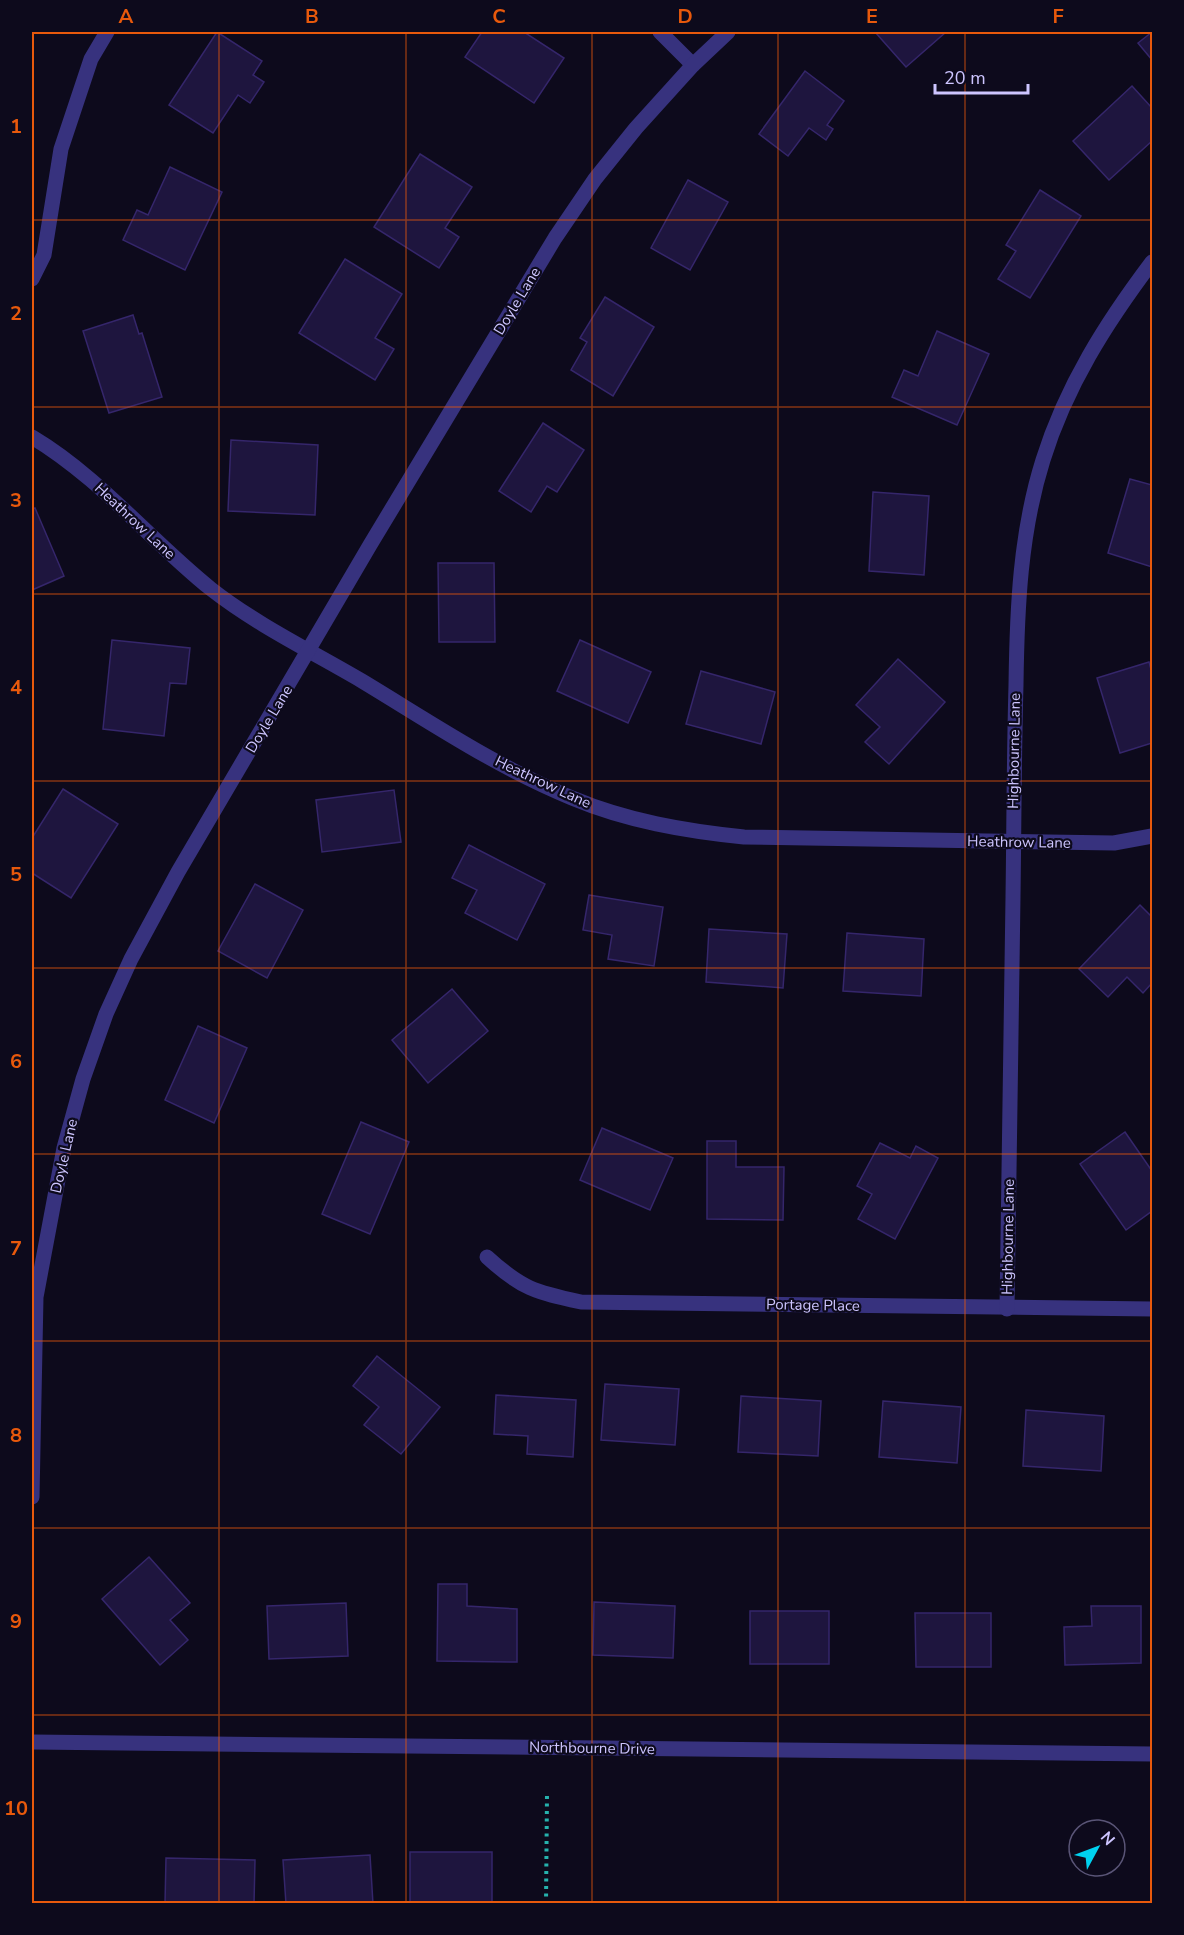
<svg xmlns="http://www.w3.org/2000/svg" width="1184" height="1935" viewBox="0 0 1184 1935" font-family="'Nunito Sans',sans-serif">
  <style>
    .building { fill: #1e153e; stroke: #35266b; stroke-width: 1.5 }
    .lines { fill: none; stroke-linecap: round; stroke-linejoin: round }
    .path { stroke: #26b2ad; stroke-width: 4; stroke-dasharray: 3 4.5; stroke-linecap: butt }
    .minor { stroke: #37327e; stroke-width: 15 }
    .grid { fill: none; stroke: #e8590c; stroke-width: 1.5; stroke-opacity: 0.55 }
    .labels { text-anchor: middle; stroke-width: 4.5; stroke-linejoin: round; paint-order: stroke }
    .street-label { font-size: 15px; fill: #cdc5ff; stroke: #0d0a1c }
    .neatline { fill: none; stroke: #e8590c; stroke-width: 2 }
    .grid-label { font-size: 20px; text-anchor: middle; font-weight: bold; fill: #e8590c }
  </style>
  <rect width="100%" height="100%" fill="#0d0a1c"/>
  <g class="building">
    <polygon points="217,32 262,61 253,75 264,82 250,103 238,95 213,133 169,105"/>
    <polygon points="482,32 524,32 564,58 534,103 465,57"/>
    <polygon points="875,32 946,32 906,67"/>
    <polygon points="1152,32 1152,60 1138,43"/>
    <polygon points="805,71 844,101 827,125 833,129 826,140 809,128 788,156 759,134"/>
    <polygon points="1132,86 1152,108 1152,141 1109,180 1073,141"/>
    <polygon points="420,154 472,187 445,228 459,237 439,268 374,227"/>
    <polygon points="170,167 222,192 185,270 123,240 137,210 148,215"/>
    <polygon points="688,180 728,202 690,270 651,248"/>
    <polygon points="1040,190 1081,216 1030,298 998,279 1016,251 1006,245"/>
    <polygon points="345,259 402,294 375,338 394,349 375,380 299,333"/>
    <polygon points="605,297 654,327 613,396 571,370 587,342 580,338"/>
    <polygon points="133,315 139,334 142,333 162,397 109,413 83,331"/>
    <polygon points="937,331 989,354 957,425 892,397 904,370 918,376"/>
    <polygon points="543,423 584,450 557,492 547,486 531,512 499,491"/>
    <polygon points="231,440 318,445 315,515 228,511"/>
    <polygon points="1130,479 1152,485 1152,567 1108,553"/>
    <polygon points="873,492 929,496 924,575 869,571"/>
    <polygon points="35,508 64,576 32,590 32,509"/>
    <polygon points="438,563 494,563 495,642 439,642"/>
    <polygon points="112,640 190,648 186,684 170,683 164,736 103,729"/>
    <polygon points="580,640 651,672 628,723 557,691"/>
    <polygon points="898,659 945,702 889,764 865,742 880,727 856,705"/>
    <polygon points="1149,662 1152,673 1152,743 1120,753 1097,678"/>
    <polygon points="701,671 775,692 761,744 686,724"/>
    <polygon points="63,789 118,824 71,898 32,873 32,838"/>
    <polygon points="394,790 401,842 322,852 316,800"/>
    <polygon points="469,845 545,884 517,940 465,913 477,890 452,878"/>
    <polygon points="255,884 303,910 267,978 218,951"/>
    <polygon points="589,895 663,907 654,966 608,959 612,935 583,930"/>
    <polygon points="1140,905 1152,917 1152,983 1143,993 1127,977 1108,997 1079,969"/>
    <polygon points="709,929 787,934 783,988 706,982"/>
    <polygon points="847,933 924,939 921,996 843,991"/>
    <polygon points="452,989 488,1031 428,1083 392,1040"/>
    <polygon points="198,1026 247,1048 214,1123 165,1100"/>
    <polygon points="361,1122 409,1142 370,1234 322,1214"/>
    <polygon points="602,1128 673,1158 650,1210 580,1180"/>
    <polygon points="1125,1132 1152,1171 1152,1211 1126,1230 1080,1164"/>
    <polygon points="707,1141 736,1141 736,1167 784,1167 783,1220 707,1219"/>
    <polygon points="880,1143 910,1158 916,1146 938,1158 895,1239 858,1219 872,1194 857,1186"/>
    <polygon points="377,1356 440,1407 401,1454 364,1425 379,1407 353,1386"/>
    <polygon points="605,1384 679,1389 675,1445 601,1440"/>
    <polygon points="496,1395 576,1400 573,1457 527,1454 528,1436 494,1434"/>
    <polygon points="741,1396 821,1401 818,1456 738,1452"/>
    <polygon points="883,1401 961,1407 957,1463 879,1457"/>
    <polygon points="1026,1410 1104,1416 1101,1471 1023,1466"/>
    <polygon points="149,1557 190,1603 170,1620 188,1640 160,1665 102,1599"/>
    <polygon points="438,1584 467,1584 467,1606 517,1609 517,1662 437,1661"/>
    <polygon points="594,1602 675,1606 673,1658 593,1655"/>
    <polygon points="346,1603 348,1656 269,1659 267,1606"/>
    <polygon points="1091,1606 1141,1606 1141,1663 1065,1665 1064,1627 1092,1626"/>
    <rect x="750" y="1611" width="79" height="53"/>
    <polygon points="915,1613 991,1613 991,1667 916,1667"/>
    <rect x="410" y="1852" width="82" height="52"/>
    <polygon points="370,1855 373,1904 286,1904 283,1860"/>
    <polygon points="166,1858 255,1860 254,1904 165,1904"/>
  </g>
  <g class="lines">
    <polyline class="path" points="546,1904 547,1794"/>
    <g class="minor">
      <polyline points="660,32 693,65"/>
      <polyline points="32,279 44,255 61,149 91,59 107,32"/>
      <path d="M32,437C99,477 150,540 211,589C257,625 311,651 362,681C430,722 498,768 572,798C627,821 685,831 744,837L1114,843L1152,836"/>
      <path d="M487,1257C522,1289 535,1292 581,1302L1152,1309"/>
      <path d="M1007,1309C1009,1171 1012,1034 1013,897C1014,826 1014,756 1016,685C1017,609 1020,533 1043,460C1066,386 1106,323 1152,262"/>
      <polyline points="32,1497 36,1297 64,1148 83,1079 106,1014 131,959 178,872 370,545 555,238 595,179 636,128 693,65 728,32"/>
      <polyline points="32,1742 1152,1754"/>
    </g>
  </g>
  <path class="grid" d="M219,32V1904M406,32V1904M592,32V1904M778,32V1904M965,32V1904M32,220H1152M32,407H1152M32,594H1152M32,781H1152M32,968H1152M32,1154H1152M32,1341H1152M32,1528H1152M32,1715H1152"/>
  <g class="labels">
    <g class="street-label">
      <text transform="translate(517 301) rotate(-59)" y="5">Doyle Lane</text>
      <text transform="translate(135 521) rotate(43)" y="5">Heathrow Lane</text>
      <text transform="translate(269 719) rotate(-59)" y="5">Doyle Lane</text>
      <text transform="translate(1014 751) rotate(-89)" y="5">Highbourne Lane</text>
      <text transform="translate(543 782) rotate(25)" y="5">Heathrow Lane</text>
      <text transform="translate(1019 842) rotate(1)" y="5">Heathrow Lane</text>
      <text transform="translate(64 1156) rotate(-77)" y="5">Doyle Lane</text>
      <text transform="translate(1008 1237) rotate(-89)" y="5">Highbourne Lane</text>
      <text transform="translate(813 1305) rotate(1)" y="5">Portage Place</text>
      <text transform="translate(592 1748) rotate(1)" y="5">Northbourne Drive</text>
    </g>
  </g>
  <rect width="1184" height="1935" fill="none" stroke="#0d0a1c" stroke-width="66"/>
  <g transform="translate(1097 1848) rotate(49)"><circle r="28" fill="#0d0a1c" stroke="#5a5577" stroke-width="1.5"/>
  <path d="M0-4.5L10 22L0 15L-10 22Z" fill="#00d2f0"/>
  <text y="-9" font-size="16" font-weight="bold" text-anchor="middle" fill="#cdc5ff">N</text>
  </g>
  <path d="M935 84v9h93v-9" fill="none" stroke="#cdc5ff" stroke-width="3"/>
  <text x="944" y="84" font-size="18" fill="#cdc5ff" stroke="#0d0a1c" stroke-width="4.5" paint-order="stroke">20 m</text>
  <rect x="33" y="33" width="1118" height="1869" class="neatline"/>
  <g class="grid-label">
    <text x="126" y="23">A</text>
    <text x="312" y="23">B</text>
    <text x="499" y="23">C</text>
    <text x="685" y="23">D</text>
    <text x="872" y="23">E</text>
    <text x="1058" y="23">F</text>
    <text x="16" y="133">1</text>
    <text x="16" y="320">2</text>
    <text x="16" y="507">3</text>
    <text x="16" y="694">4</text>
    <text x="16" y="881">5</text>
    <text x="16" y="1068">6</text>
    <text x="16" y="1255">7</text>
    <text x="16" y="1442">8</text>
    <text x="16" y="1628">9</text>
    <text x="16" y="1815">10</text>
  </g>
</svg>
